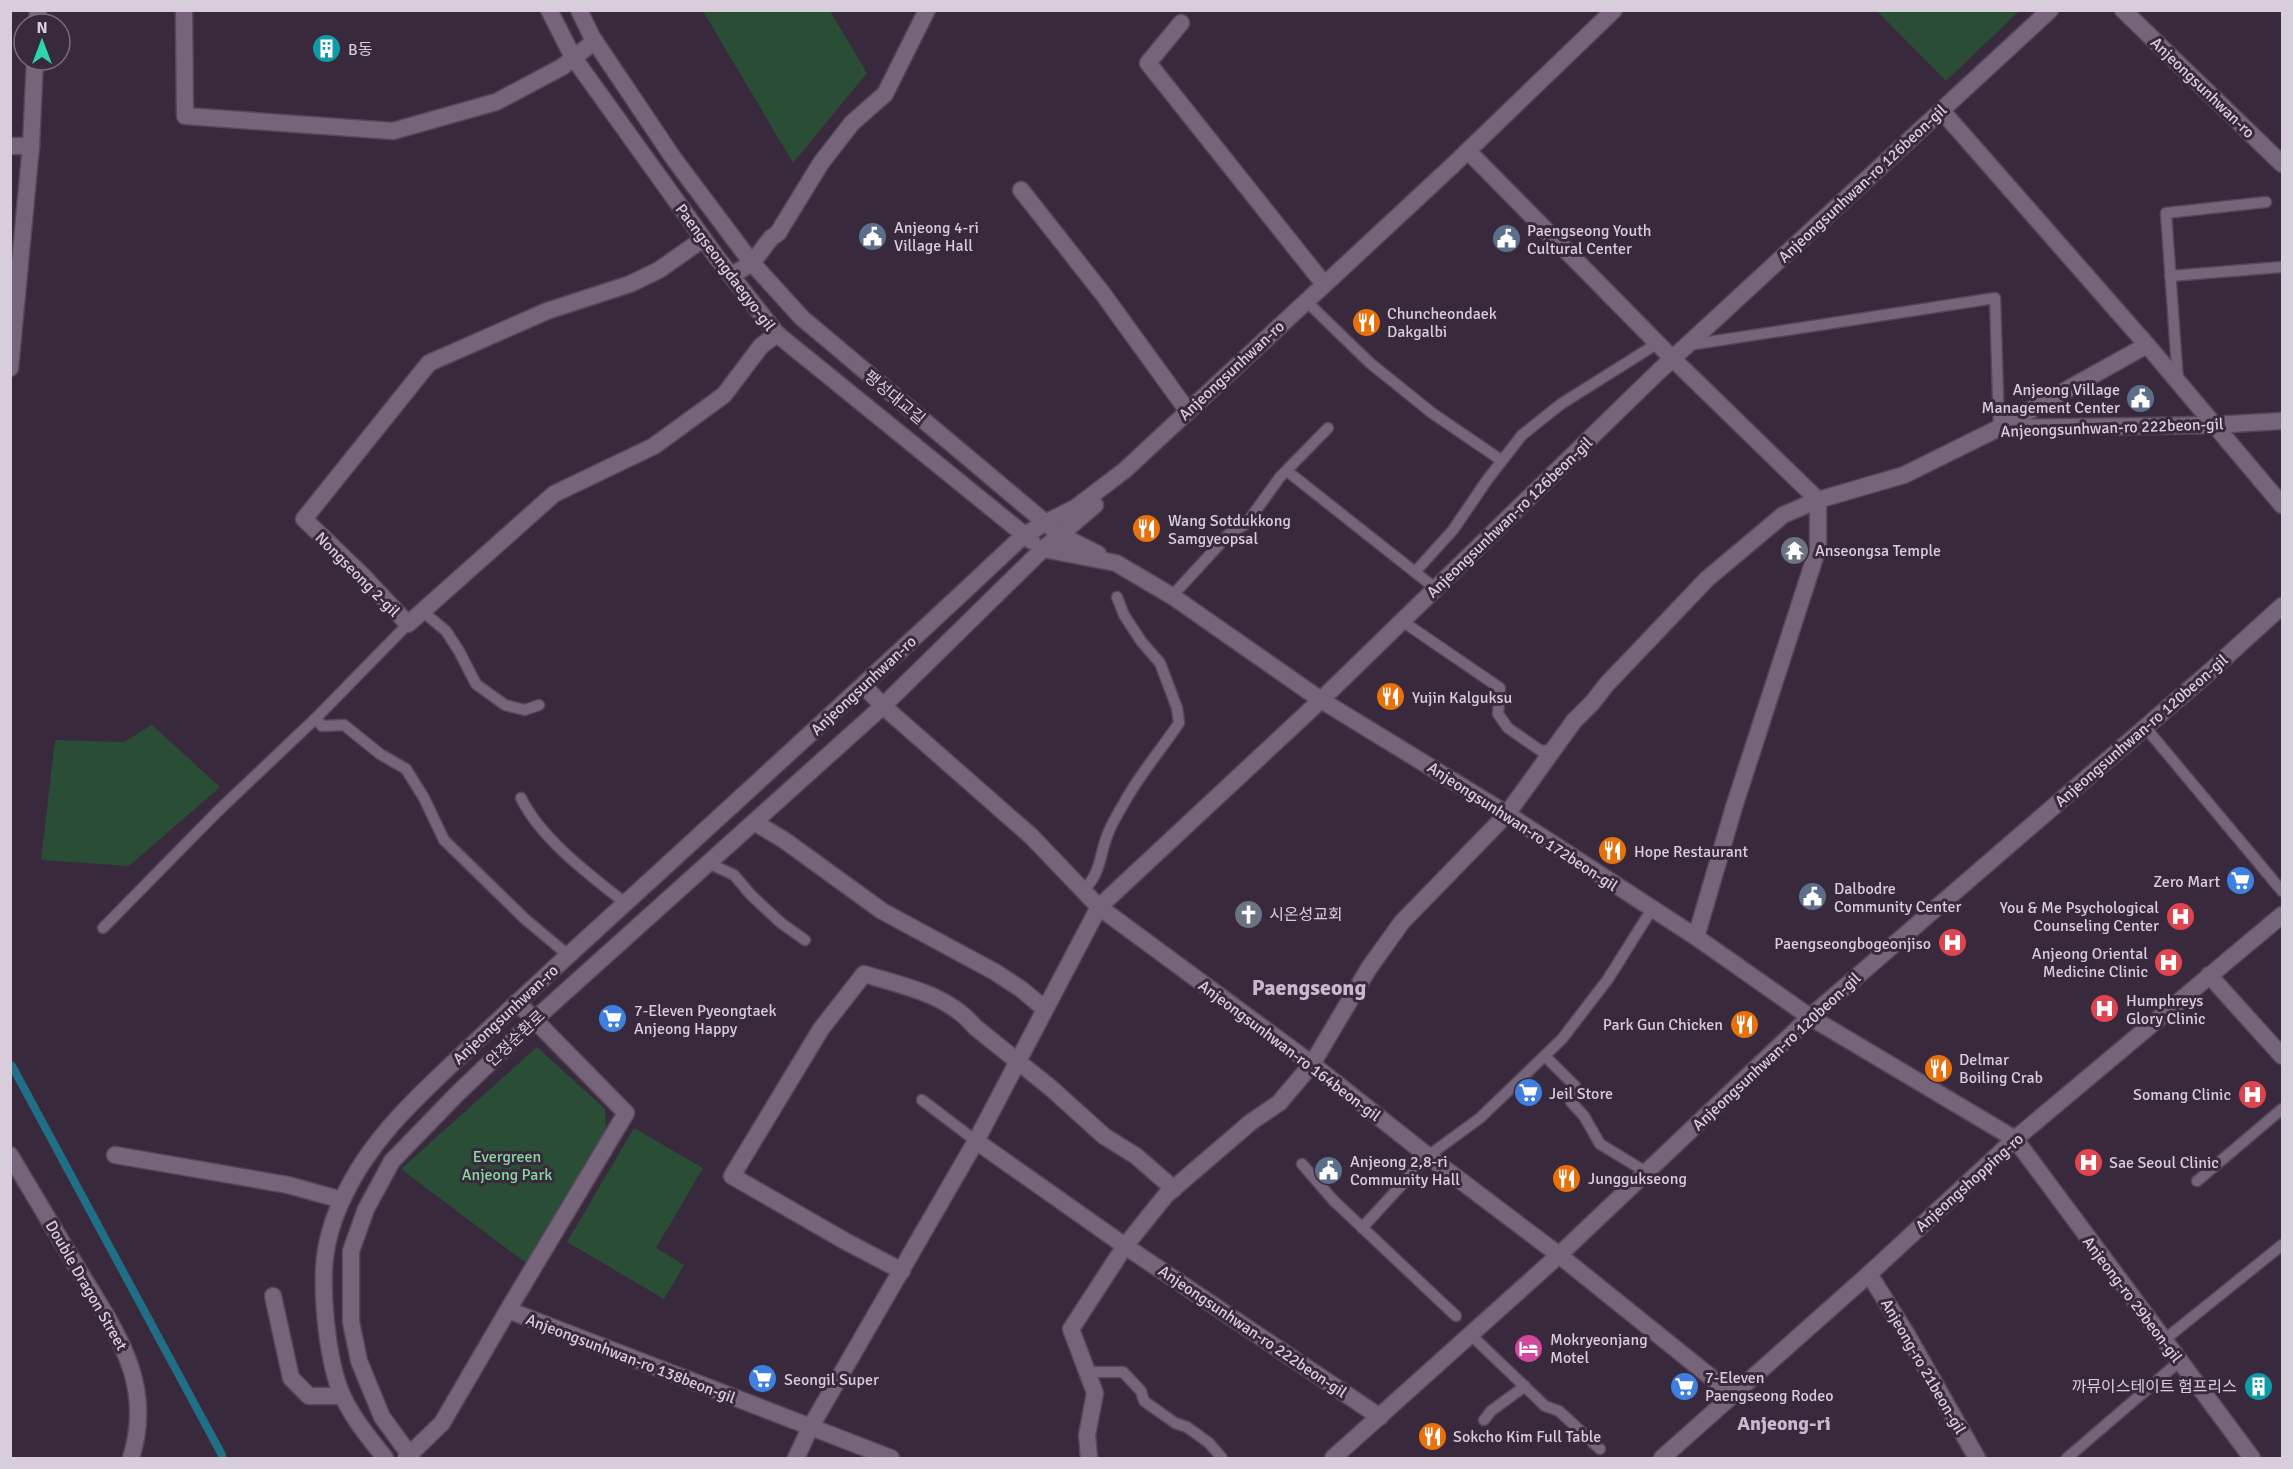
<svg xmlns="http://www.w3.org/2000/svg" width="2293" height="1469" viewBox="0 0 2293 1469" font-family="Signika,'Noto Sans KR',sans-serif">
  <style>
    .green { fill: #294d35 }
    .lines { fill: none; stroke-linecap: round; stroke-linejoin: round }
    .stream { stroke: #206f87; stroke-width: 8 }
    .service-casing { stroke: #544757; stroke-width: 13 }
    .minor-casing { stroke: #544757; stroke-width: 19 }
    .tertiary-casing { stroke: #544757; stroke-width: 19 }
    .secondary-casing { stroke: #544757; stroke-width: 19 }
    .service { stroke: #76647a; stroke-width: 10 }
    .minor { stroke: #76647a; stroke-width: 16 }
    .tertiary { stroke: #76647a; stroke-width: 16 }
    .secondary { stroke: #76647a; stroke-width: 16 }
    .labels { text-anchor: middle; stroke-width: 6; stroke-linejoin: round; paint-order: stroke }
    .poi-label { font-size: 16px; fill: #d8cedb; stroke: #39293d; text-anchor: start }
    .street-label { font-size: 16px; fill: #d8cedb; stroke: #39293d }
    .park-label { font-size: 16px; fill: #88daa3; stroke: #39293d }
    .quarter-label { font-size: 20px; font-weight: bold; fill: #cbb8d0; stroke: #39293d }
    .district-label { font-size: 22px; font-weight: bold; fill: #cbb8d0; stroke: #39293d }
  </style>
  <rect width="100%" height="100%" fill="#39293d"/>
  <g class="green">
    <polygon points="703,11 830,11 867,73 793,163"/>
    <polygon points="1877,11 2019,11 1946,81"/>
    <polygon points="152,725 220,787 129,866 41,860 55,740 124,742"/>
    <polygon points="537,1047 605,1109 606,1130 526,1263 401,1169"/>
    <polygon points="634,1128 703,1168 656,1248 684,1265 664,1299 567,1242"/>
  </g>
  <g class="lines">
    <polyline class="stream" points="12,1066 222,1455 222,1458"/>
    <defs>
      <g id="service">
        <polyline points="2170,276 2282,267"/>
        <polyline points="1306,301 1370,363 1432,413 1501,460"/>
        <polyline points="1689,345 1995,298 1999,428"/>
        <polyline points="2178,382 2166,213 2266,202"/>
        <polyline points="1287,471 1435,588"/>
        <polyline points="1415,572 1453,530 1487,480 1522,435 1561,404 1658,343"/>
        <polyline points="1172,596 1229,534 1246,524 1280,477 1328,428"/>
        <polyline points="422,611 446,631 459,651 476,684 505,705 525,710 539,705"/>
        <polyline points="1402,621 1500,688 1498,714 1508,728 1541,751 1554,749"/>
        <polyline points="316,718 322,726 344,725 380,754 406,769 424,798 444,840 525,919 568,955"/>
        <polyline points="2145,727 2282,891"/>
        <path d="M521,798C541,839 590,875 625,903"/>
        <polyline points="708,863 734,875 751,895 781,923 805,940"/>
        <path d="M1084,890C1101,872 1099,858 1107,836C1111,825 1118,813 1124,803C1139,775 1161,750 1179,723L1177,708L1160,663L1141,641L1124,615L1117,597"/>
        <polyline points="103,928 217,812 316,718 408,624"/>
        <polyline points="1545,1056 1575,1086 1571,1102 1584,1116 1600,1144 1646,1172"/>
        <polyline points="922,1100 976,1141"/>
        <polyline points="1302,1164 1333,1200 1456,1316"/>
        <polyline points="2197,1181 2282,1109"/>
        <polyline points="1362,1228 1428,1156 1480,1118 1562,1039 1608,979 1652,909"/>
        <polyline points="1471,1335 1545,1406 1559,1411 1600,1449"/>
        <polyline points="2164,1340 2282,1245"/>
        <polyline points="1087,1372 1123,1372 1141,1391 1144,1401 1175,1423 1187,1427 1209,1443 1222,1458"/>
        <polyline points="1484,1420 1491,1411 1525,1386"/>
        <polyline points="2067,1458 2180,1361"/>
      </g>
      <g id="minor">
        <polyline points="184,10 185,116 393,131 496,102 562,67 595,41"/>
        <polyline points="1181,23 1148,63 1324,284"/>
        <polyline points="1942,111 2147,345 2282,505"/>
        <polyline points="10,146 31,146"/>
        <polyline points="1468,151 1672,358 1818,500 1818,548 1734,807 1696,937"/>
        <polyline points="1021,190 1103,294 1187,410"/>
        <polyline points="703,239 659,270 630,284 547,311 429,363 304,519 363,576 408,624 554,494 654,446 724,395 761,346 777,334"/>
        <polyline points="732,275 752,263 771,238 778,233 821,163 852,123 885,94 927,10"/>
        <polyline points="2002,426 2147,345"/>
        <polyline points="864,686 883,706 1031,836 1099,907 1312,1064 1428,1156 1559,1255 1733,1395"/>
        <polyline points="754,822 784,840 882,911 995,972 1021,989 1045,1009"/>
        <polyline points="2209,975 2282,1056"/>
        <polyline points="976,1141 1125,1246 1380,1417"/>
        <polyline points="115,1155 288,1185 342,1200"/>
        <path d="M902,1271L845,1241L732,1176L821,1029L864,974C903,986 948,994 975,1027L1052,1089L1104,1136L1136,1156L1174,1189"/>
        <polyline points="1869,1274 1906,1333 1977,1458"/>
        <polyline points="273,1296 291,1378 309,1396 342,1396"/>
        <polyline points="508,1310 626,1113 517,1002"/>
        <polyline points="406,1458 442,1423 508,1310 891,1458"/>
        <polyline points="796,1458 810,1428 976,1141 1099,907 1321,700 1658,372 2050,10"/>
        <polyline points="1089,1458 1087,1435 1095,1393 1071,1329 1125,1246 1166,1195 1251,1122 1279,1103 1312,1064 1369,968 1402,922 1507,814 1574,721 1593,702 1606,685 1707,579 1783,515 1818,500 1904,475 1999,428 2214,425 2282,421"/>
        <polyline points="1333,1458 1559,1255 1810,1017 2207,674 2282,606"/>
        <polyline points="1662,1458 1869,1274 2015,1139 2282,915"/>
      </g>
      <g id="tertiary">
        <polyline points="2123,10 2282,164"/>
        <polyline points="37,24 38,10"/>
        <polyline points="10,368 31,146 35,60"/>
        <polyline points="1095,505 1060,535 1098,554"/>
        <polyline points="1045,523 1075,508 1125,470 1452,166 1614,10"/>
        <polyline points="1043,549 1116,563 1172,596 1321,700 1507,814 1696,937 1810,1017 2015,1139 2252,1458"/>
        <path d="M10,1155C33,1193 55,1231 78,1269C115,1331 155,1382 131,1458"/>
      </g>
      <g id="secondary">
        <polyline points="549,10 573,57 718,259 777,334 1032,541"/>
        <path d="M385,1458C370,1439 354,1420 343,1397C327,1363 319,1283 327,1245C330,1230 336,1212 343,1198C371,1137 421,1093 469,1048C511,1008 553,969 596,930C739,799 882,669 1023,536L1045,523"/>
        <polyline points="412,1458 382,1417 359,1361 351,1322 351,1251 366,1209 392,1161 457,1094 534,1020 883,706 1043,549 1060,535 802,318 752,263 674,159 592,37 579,10"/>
      </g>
    </defs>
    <use href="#service" class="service-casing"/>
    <use href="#minor" class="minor-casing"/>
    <use href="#tertiary" class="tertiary-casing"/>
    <use href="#secondary" class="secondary-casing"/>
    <use href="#service" class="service"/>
    <use href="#minor" class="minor"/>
    <use href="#tertiary" class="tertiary"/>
    <use href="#secondary" class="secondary"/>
  </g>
  <defs>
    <symbol id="building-disc" viewBox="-11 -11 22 22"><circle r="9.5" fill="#0f9aa8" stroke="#39293d"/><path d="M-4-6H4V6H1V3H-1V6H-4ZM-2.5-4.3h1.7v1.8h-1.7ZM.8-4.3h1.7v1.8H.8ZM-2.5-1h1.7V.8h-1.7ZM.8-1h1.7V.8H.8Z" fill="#fff"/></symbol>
    <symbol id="civic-disc" viewBox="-11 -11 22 22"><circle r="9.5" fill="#5c6f8a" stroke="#39293d"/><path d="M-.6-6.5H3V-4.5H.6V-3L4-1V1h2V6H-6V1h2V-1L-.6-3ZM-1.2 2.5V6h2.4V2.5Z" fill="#fff"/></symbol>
    <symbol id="restaurant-disc" viewBox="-11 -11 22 22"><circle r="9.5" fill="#e8710a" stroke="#39293d"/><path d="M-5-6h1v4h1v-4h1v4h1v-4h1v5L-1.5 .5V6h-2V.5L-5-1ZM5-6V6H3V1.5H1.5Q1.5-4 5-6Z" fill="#fff"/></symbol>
    <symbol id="temple-disc" viewBox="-11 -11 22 22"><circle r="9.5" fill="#6b7280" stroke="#39293d"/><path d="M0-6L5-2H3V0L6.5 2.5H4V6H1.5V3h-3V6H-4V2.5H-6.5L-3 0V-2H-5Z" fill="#fff"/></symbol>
    <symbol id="supermarket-disc" viewBox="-11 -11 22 22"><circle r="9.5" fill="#3f7fe0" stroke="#39293d"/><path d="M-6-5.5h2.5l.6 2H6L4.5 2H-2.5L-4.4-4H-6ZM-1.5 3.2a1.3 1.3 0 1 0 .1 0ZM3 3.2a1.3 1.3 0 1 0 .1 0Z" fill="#fff"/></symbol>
    <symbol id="church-disc" viewBox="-11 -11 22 22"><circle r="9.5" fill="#6b7280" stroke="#39293d"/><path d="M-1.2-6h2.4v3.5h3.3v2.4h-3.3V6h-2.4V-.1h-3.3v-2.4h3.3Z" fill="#fff"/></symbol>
    <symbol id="hospital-disc" viewBox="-11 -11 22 22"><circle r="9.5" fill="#e0444e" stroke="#39293d"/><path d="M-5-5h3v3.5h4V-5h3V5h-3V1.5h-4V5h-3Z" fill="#fff"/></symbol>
    <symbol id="hotel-disc" viewBox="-11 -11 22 22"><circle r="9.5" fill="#d1479c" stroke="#39293d"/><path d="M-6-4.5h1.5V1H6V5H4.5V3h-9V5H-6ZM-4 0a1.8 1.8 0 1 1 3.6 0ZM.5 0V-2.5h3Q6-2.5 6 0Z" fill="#fff"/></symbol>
  </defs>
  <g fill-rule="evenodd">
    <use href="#building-disc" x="310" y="32" width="33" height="33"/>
    <use href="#civic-disc" x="856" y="220" width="33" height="33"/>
    <use href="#civic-disc" x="1490" y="222" width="33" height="33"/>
    <use href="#restaurant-disc" x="1350" y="306" width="33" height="33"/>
    <use href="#civic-disc" x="2124" y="382" width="33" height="33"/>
    <use href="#restaurant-disc" x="1130" y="512" width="33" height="33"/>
    <use href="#temple-disc" x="1778" y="534" width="33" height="33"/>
    <use href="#restaurant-disc" x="1374" y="680" width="33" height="33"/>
    <use href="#restaurant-disc" x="1596" y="834" width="33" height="33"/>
    <use href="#supermarket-disc" x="2224" y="864" width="33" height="33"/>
    <use href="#civic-disc" x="1796" y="880" width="33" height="33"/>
    <use href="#church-disc" x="1232" y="898" width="33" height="33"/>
    <use href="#hospital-disc" x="2164" y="900" width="33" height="33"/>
    <use href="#hospital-disc" x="1936" y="926" width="33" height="33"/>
    <use href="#hospital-disc" x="2152" y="946" width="33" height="33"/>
    <use href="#hospital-disc" x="2088" y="992" width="33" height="33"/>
    <use href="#supermarket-disc" x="596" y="1002" width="33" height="33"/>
    <use href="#restaurant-disc" x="1728" y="1008" width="33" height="33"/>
    <use href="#restaurant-disc" x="1922" y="1052" width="33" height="33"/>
    <use href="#supermarket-disc" x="1512" y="1076" width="33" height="33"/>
    <use href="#hospital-disc" x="2236" y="1078" width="33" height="33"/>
    <use href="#hospital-disc" x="2072" y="1146" width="33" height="33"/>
    <use href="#civic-disc" x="1312" y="1154" width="33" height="33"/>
    <use href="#restaurant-disc" x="1550" y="1162" width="33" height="33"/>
    <use href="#hotel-disc" x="1512" y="1332" width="33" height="33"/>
    <use href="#supermarket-disc" x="746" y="1362" width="33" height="33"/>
    <use href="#supermarket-disc" x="1668" y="1370" width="33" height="33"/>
    <use href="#building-disc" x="2242" y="1370" width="33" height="33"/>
    <use href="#restaurant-disc" x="1416" y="1420" width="33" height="33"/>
  </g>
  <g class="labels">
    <g class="poi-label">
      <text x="348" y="55">B동</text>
      <text x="894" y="233">Anjeong 4-ri<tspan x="894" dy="18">Village Hall</tspan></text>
      <text x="1527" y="236">Paengseong Youth<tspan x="1527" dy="18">Cultural Center</tspan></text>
      <text x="1387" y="319">Chuncheondaek<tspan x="1387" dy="18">Dakgalbi</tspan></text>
      <text x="2120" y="395" text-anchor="end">Anjeong Village<tspan x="2120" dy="18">Management Center</tspan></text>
      <text x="1168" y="526">Wang Sotdukkong<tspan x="1168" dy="18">Samgyeopsal</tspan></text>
      <text x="1815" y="556">Anseongsa Temple</text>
      <text x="1412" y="703">Yujin Kalguksu</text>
      <text x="1634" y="857">Hope Restaurant</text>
      <text x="2220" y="887" text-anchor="end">Zero Mart</text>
      <text x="1834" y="894">Dalbodre<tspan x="1834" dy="18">Community Center</tspan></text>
      <text x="2159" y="913" text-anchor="end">You &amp; Me Psychological<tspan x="2159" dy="18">Counseling Center</tspan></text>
      <text x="1269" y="920">시온성교회</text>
      <text x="1931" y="949" text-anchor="end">Paengseongbogeonjiso</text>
      <text x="2148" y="959" text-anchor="end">Anjeong Oriental<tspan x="2148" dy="18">Medicine Clinic</tspan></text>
      <text x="2126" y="1006">Humphreys<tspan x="2126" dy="18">Glory Clinic</tspan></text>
      <text x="634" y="1016">7-Eleven Pyeongtaek<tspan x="634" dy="18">Anjeong Happy</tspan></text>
      <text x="1723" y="1030" text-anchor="end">Park Gun Chicken</text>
      <text x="1959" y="1065">Delmar<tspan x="1959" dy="18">Boiling Crab</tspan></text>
      <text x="1549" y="1099">Jeil Store</text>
      <text x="2231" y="1100" text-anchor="end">Somang Clinic</text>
      <text x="1350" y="1167">Anjeong 2,8-ri<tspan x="1350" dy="18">Community Hall</tspan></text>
      <text x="2109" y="1168">Sae Seoul Clinic</text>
      <text x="1588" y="1184">Junggukseong</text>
      <text x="1550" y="1345">Mokryeonjang<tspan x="1550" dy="18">Motel</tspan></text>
      <text x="1705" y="1383">7-Eleven<tspan x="1705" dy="18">Paengseong Rodeo</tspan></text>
      <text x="784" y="1385">Seongil Super</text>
      <text x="2237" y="1392" text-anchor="end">까뮤이스테이트 험프리스</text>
      <text x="1453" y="1442">Sokcho Kim Full Table</text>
    </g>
    <g class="street-label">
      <text transform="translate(2203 87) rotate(44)" y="6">Anjeongsunhwan-ro</text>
      <text transform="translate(1862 183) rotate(-43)" y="6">Anjeongsunhwan-ro 126beon-gil</text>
      <text transform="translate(726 267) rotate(53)" y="6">Paengseongdaegyo-gil</text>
      <text transform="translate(1231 370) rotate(-43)" y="6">Anjeongsunhwan-ro</text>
      <text transform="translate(895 397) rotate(40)" y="6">팽성대교길</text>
      <text transform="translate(2112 427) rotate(-2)" y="6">Anjeongsunhwan-ro 222beon-gil</text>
      <text transform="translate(1509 517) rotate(-44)" y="6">Anjeongsunhwan-ro 126beon-gil</text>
      <text transform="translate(358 574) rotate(45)" y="6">Nongseong 2-gil</text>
      <text transform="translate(863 685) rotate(-43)" y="6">Anjeongsunhwan-ro</text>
      <text transform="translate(2141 730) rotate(-41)" y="6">Anjeongsunhwan-ro 120beon-gil</text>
      <text transform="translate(1523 826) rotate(33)" y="6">Anjeongsunhwan-ro 172beon-gil</text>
      <text transform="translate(505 1014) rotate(-43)" y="6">Anjeongsunhwan-ro</text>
      <text transform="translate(515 1038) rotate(-43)" y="6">안정순환로</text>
      <text transform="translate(1290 1050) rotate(37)" y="6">Anjeongsunhwan-ro 164beon-gil</text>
      <text transform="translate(1776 1051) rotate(-43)" y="6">Anjeongsunhwan-ro 120beon-gil</text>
      <text transform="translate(1969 1182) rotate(-42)" y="6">Anjeongshopping-ro</text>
      <text transform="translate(87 1285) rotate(60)" y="6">Double Dragon Street</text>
      <text transform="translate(2133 1299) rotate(53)" y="6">Anjeong-ro 29beon-gil</text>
      <text transform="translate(1253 1331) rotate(34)" y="6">Anjeongsunhwan-ro 222beon-gil</text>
      <text transform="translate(631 1358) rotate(21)" y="6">Anjeongsunhwan-ro 138beon-gil</text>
      <text transform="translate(1924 1366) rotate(60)" y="6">Anjeong-ro 21beon-gil</text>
    </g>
    <g class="park-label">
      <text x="507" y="1162">Evergreen<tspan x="507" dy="18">Anjeong Park</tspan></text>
    </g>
    <g class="quarter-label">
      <text x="1784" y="1430">Anjeong-ri</text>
    </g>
    <g class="district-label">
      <text x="1309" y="995">Paengseong</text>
    </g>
  </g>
  <rect width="2293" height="1469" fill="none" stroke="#d8cedb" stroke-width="24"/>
  <g transform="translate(42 42)"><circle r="28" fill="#39293d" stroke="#796b7c" stroke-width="1.5"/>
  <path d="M0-4.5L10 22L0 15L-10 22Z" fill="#2cd5ab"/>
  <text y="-9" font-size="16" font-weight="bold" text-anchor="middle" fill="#d8cedb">N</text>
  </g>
</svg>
